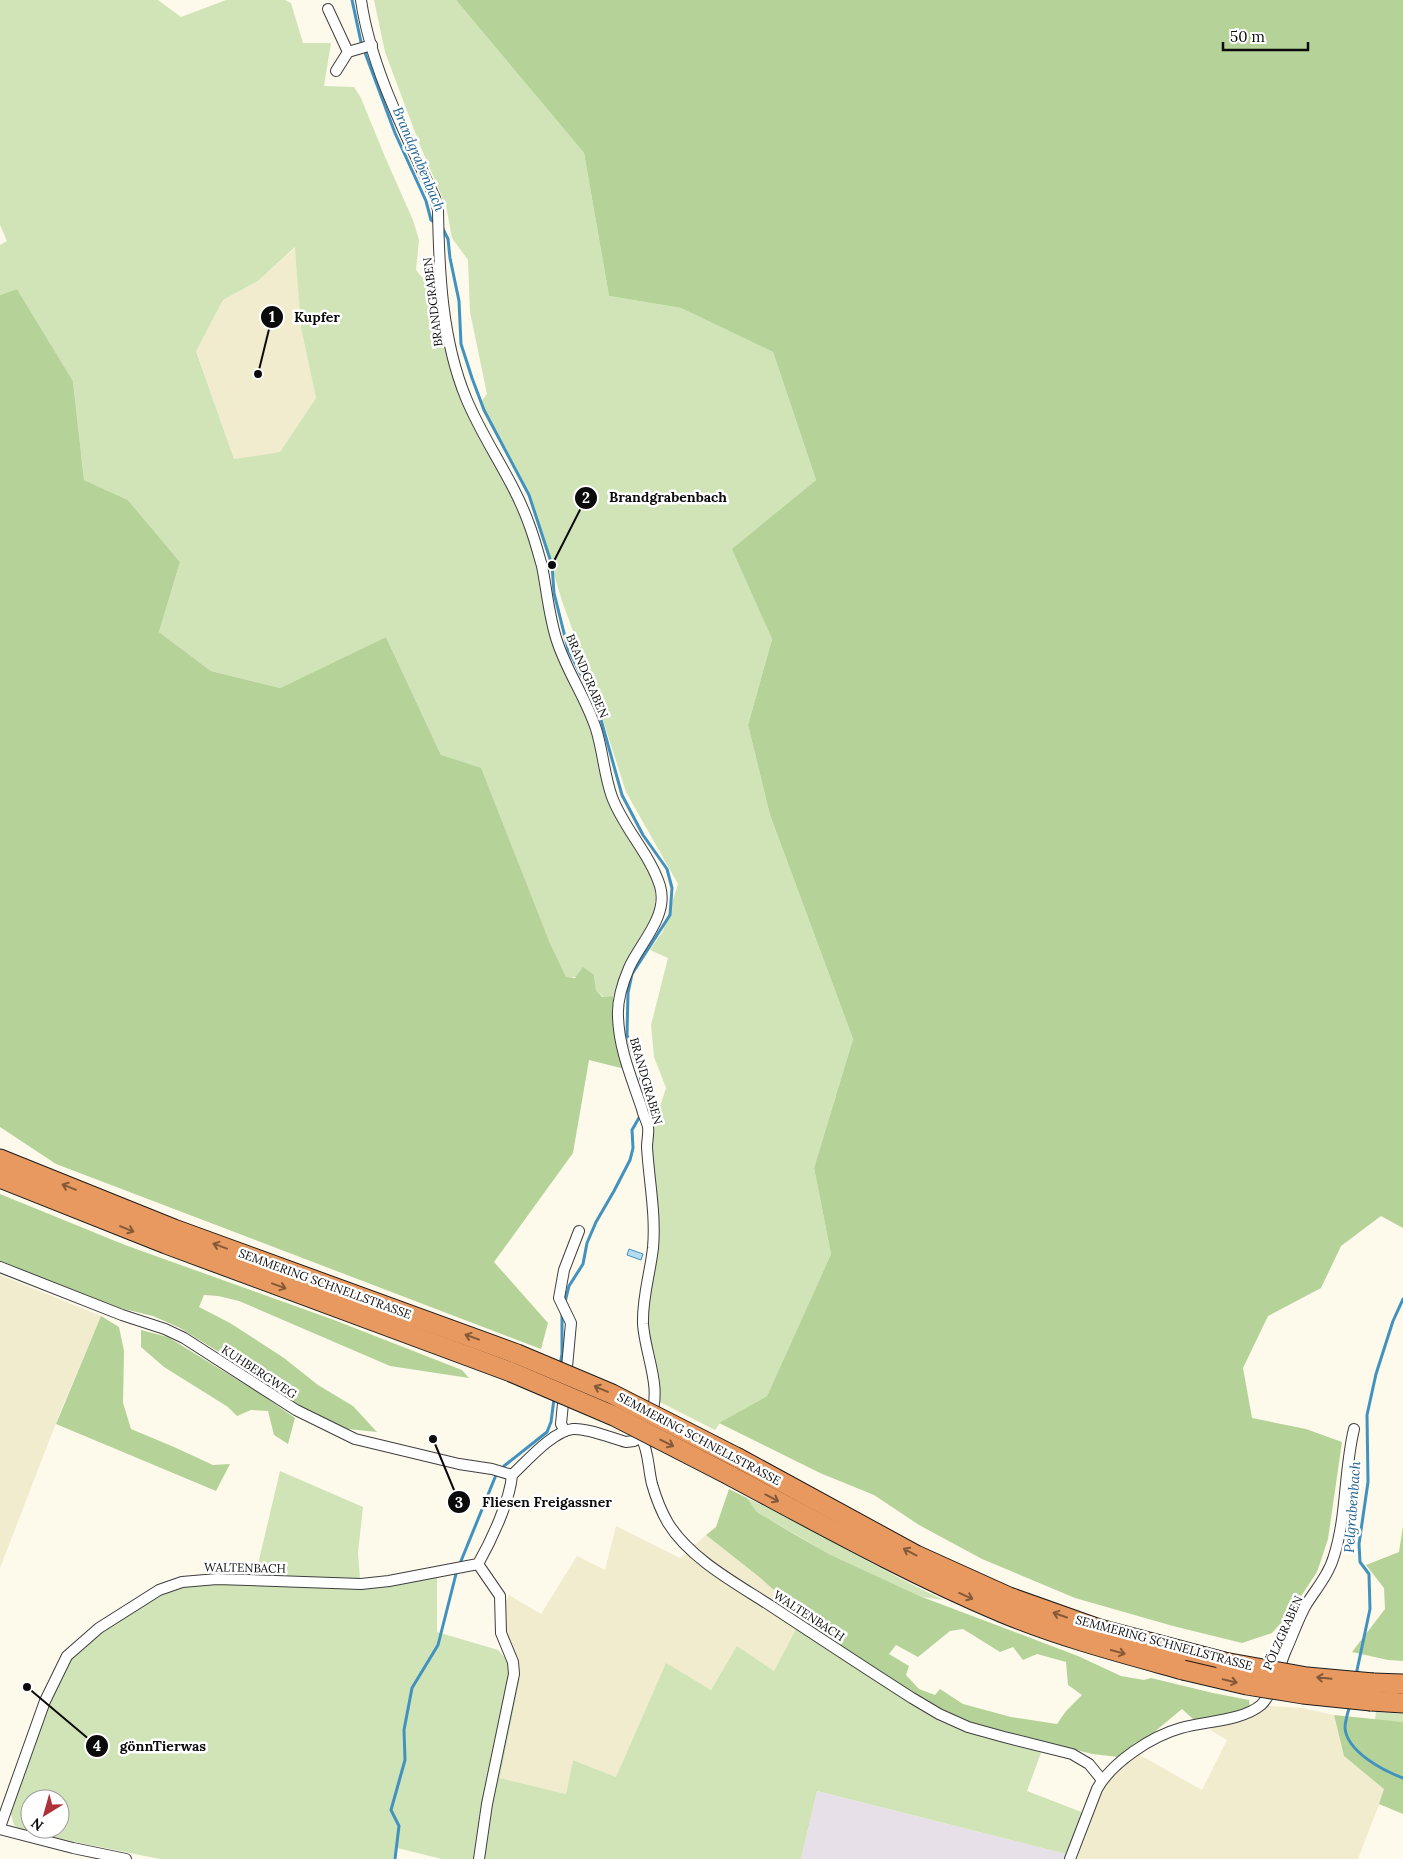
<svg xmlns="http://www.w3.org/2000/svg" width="1403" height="1859" viewBox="0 0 1403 1859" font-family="Lora,serif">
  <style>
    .industrial { fill: #e8e0e9 }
    .farmland { fill: #f1ecce }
    .green { fill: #d0e4b8; fill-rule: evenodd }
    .forest { fill: #b5d399; fill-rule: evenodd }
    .water { fill: #b4dcf0; stroke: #4292c0 }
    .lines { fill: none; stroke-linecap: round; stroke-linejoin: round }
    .stream { stroke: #4292c0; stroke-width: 3 }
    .street-casing { stroke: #3e3e3e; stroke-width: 12 }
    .highway-casing { stroke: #1c1c1c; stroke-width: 21 }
    .street { stroke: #fff; stroke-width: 10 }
    .highway { stroke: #e7995f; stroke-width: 19 }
    .highway-bridge-casing { stroke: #1c1c1c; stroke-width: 21; stroke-linecap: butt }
    .highway-bridge { stroke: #e7995f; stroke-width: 19 }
    .oneway { stroke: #845939 }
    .labels { text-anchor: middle; stroke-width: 5; stroke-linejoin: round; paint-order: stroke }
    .street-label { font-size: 12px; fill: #0b0b0b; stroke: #fff }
    .water-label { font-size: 14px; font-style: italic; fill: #216391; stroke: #fff }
    .leader { fill: none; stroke: #0b0b0b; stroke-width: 2 }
    .callout-dot { fill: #0b0b0b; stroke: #fff; stroke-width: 2 }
    .mark-label { font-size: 15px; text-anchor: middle; font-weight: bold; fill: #fff }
    .callout-label { font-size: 14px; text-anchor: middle; font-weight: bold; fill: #0b0b0b; stroke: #fff; stroke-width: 5; stroke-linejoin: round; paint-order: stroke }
  </style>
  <rect width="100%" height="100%" fill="#fdf9eb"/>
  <polygon class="industrial" points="817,1791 1066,1854 1065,1859 801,1859"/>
  <g class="farmland">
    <polygon points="296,247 301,328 316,398 280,452 234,459 196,350 223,300 258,281"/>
    <polygon points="0,1275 101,1316 61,1410 0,1568"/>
    <polygon points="616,1526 680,1558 706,1535 758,1576 785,1600 796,1620 797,1627 774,1671 737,1647 711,1690 666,1664 616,1777 573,1760 566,1794 500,1778 520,1678 518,1663 506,1629 506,1602 509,1595 541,1614 577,1556 605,1570"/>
    <polygon points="1269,1706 1303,1708 1334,1715 1344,1756 1385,1789 1358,1859 1073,1859 1095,1801 1108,1780 1123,1764 1138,1754 1202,1790 1227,1740 1210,1730 1212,1725 1254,1713"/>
  </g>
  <g class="green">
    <path d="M0,0H158L181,17L226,0H285L291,3L303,43H331L324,86L354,87L361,98L385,157L413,220L419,240L416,270L426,282L437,284L458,391L473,425L488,448L521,514L537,567L552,637L565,674L577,693L592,730L599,761L639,853L651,875L656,894L653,921L621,973L613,996L603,997L596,990L594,975L566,978L549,941L441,755L386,637L280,688L211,671L159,632L180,562L128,500L84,480L73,381L17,289L0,295V245L7,241L0,225ZM295,247L301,328L316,398L280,452L234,459L196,351L223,300L258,281Z"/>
    <polygon points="374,0 456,0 584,153 609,296 681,308 773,352 816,480 733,549 772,639 748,725 770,815 853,1039 814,1168 831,1254 767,1396 720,1423 715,1430 660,1402 647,1330 652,1131 666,1088 654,1057 651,1025 668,958 650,950 663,931 678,884 626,792 586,667 562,601 530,494 481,402 487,394 470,312 468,260 452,238 446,206 419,143 385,52"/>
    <path d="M280,1471L363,1507L358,1553L360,1579C354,1580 347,1577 341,1578C313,1581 285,1578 258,1575L259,1560Z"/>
    <path d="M747,1498C814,1529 877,1569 944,1600L922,1597L829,1554L757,1512Z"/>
    <path d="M437,1577V1632L498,1650L508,1661L511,1672L474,1859H442L397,1848L393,1859H160L80,1843L20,1829L14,1825L10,1811C27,1763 42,1706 69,1662C76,1652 87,1644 97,1636C127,1612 159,1592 198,1584L361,1588ZM30,1799H60V1829H30Z"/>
    <polygon points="797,1627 898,1694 1042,1750 1027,1791 1084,1813 1066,1854 817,1791 801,1859 484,1859 489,1814 517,1680 520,1678 500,1778 566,1794 573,1760 616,1777 666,1663 711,1690 737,1646 774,1671"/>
    <polygon points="1376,1712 1403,1714 1403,1722 1375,1720"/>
  </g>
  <g class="forest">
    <polygon points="456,0 1403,0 1403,1228 1381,1216 1341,1246 1321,1288 1268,1316 1243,1368 1252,1418 1306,1429 1342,1442 1328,1539 1317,1572 1290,1613 1272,1633 1242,1643 1173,1626 1075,1598 982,1559 919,1525 874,1495 820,1473 719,1423 767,1396 831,1254 814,1168 853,1039 770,815 748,725 772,639 732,549 816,480 773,352 681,308 609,296 584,153"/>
    <polygon points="17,289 73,381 84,480 128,500 180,562 159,632 211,671 280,688 386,637 441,755 481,768 549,941 566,977 575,978 583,967 594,975 596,990 602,997 613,996 614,1029 625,1069 589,1060 573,1153 494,1262 548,1323 541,1349 56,1164 0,1127 0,295"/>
    <polygon points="0,1194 125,1245 334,1320 462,1370 469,1378 390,1366 239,1301 218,1296 204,1295 199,1307 230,1323 284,1358 318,1385 353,1406 377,1432 348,1429 298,1406 261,1378 180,1328 153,1316 107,1305 0,1262"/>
    <polygon points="101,1316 119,1327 124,1351 123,1403 131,1429 174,1447 213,1465 230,1464 216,1491 56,1424"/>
    <polygon points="141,1330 168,1337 262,1395 295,1418 288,1444 274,1435 268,1411 251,1410 237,1416 228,1407 164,1367 141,1347"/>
    <path d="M729,1489L747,1498L757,1512L794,1534L829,1554L922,1597L1078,1656L1121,1676L1144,1680L1151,1678L1213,1693L1249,1700L1250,1707L1204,1719H1193L1182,1709L1153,1733L1135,1743L1118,1757L1092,1754L962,1720L904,1690L796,1620L785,1600L758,1576L706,1535L716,1527ZM963,1629L1000,1652L1013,1647L1023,1660L1037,1654L1066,1662L1068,1685L1082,1695L1066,1711L1057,1724L1011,1717L963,1704L940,1689L935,1695L919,1689L906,1675L909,1666L889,1654L896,1645L918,1657L950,1631Z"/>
    <polygon points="1403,1526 1403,1661 1388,1660 1352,1652 1385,1609 1384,1588 1366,1565 1399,1552"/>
    <polygon points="1334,1715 1403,1722 1403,1814 1379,1804 1384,1789 1344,1756"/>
  </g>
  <polygon class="water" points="629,1249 643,1254 641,1260 627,1255"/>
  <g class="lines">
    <g class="stream">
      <polyline points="352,0 361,42 395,133 426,201 431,220 437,224"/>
      <polyline points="442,227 448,239 450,258 459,301 461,344 472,378 484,410 529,495 552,565 554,593 568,649 598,709 622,795 643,835 667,869 672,888 670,915 632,974 628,993 627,1035 640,1075 646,1107"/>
      <polyline points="565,1302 569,1286 583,1264 587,1243 596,1222 614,1191 630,1160 633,1148 632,1130 640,1116"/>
      <polyline points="560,1365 562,1354 562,1314"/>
      <polyline points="504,1466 547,1432 551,1422 554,1399"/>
      <polyline points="461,1561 496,1475"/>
      <polyline points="1356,1675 1370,1609 1369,1574 1360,1562 1359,1544 1368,1482 1367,1415 1376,1374 1393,1321 1403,1299"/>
      <path d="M1350,1705C1348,1712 1345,1721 1345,1728C1347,1752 1384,1771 1403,1778"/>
      <polyline points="395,1859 399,1826 391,1810 405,1760 404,1730 412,1688 438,1645 456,1574"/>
    </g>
    <defs>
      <g id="street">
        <path d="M361,0C371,69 406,135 435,198L438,210C439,272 442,340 466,398C484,442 513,479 529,524C534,537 538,552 542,566C547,591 549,617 557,641C567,672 586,698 596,729C603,751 604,775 612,797C624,829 650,854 660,886C669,916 640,943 629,968C623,982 617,1001 618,1017C619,1049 632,1079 642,1109C643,1115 647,1121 648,1127C649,1133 647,1140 647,1147C649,1181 656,1214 653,1248C650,1274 642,1298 643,1324C645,1355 663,1388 650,1418"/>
        <polyline points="328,9 348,52"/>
        <polyline points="336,71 348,52 372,45"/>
        <polyline points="0,1267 122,1315 165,1329 184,1338 296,1410 355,1439 459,1464 492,1469 512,1475"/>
        <polyline points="566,1378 571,1323 559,1298 564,1270 579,1231"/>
        <polyline points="564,1393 561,1424 565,1431"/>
        <polyline points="478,1564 500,1596 501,1633 513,1662 514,1674 487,1804 479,1859"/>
        <path d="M0,1827L45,1701L67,1656L99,1628L159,1590L182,1582L217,1579L361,1584L389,1581L478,1564C491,1541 510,1501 512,1475C527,1461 553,1431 573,1429C588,1428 611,1438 626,1442L634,1441L641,1437C649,1452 648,1468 652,1484C656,1498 661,1511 668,1523C690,1559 737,1584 771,1606C818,1637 865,1668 912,1698L939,1714L968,1727L1004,1737L1072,1754L1089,1764L1102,1780"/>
        <polyline points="0,1829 73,1848 126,1859"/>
        <path d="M1070,1859L1097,1789C1112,1762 1152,1736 1181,1728C1205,1721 1242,1721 1261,1705C1274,1693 1279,1666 1286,1650C1293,1635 1298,1619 1306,1605C1316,1589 1329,1574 1334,1556C1347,1515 1344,1470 1354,1429"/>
      </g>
      <g id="highway">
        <polyline points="0,1159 174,1229 517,1354"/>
        <polyline points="0,1178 166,1244 511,1372"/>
        <polyline points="738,1458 916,1555 1009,1597 1099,1629 1224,1662"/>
        <path d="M729,1475C819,1523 908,1573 1003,1613C1061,1637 1122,1653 1183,1670"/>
        <polyline points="1373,1683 1403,1684"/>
        <polyline points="1371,1701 1403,1703"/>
      </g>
    </defs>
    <use href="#street" class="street-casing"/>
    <use href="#highway" class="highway-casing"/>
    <use href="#street" class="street"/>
    <use href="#highway" class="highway"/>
    <defs>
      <g id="highway-bridge">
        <polyline points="517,1354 612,1394 738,1458"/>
        <polyline points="511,1372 614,1416 729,1475"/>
        <polyline points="1224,1662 1307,1677 1373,1683"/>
        <polyline points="1183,1670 1247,1685 1303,1694 1371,1701"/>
      </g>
    </defs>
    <use href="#highway-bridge" class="highway-bridge-casing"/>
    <use href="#highway-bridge" class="highway-bridge"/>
  </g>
  <defs><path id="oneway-shaft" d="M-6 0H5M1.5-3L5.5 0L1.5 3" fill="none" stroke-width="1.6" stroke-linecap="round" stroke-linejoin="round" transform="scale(1.25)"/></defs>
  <g class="oneway">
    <use href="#oneway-shaft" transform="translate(69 1187) rotate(-158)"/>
    <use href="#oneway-shaft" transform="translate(127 1229) rotate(22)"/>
    <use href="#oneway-shaft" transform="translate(220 1246) rotate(-160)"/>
    <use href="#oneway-shaft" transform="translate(279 1286) rotate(20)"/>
    <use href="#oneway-shaft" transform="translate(472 1337) rotate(-160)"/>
    <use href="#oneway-shaft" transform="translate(601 1389) rotate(-157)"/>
    <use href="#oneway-shaft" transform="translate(667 1443) rotate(27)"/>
    <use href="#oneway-shaft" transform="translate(772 1498) rotate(28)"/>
    <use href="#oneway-shaft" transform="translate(910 1552) rotate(-152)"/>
    <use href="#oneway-shaft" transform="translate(966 1596) rotate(24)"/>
    <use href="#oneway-shaft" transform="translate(1060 1615) rotate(-161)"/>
    <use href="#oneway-shaft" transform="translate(1118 1652) rotate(15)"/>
    <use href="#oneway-shaft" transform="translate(1324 1678) rotate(-174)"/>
    <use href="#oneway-shaft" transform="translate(1230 1681) rotate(13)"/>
  </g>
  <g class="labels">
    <g class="street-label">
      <text transform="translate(433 302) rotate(-97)" y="4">BRANDGRABEN</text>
      <text transform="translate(587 676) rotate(67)" y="4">BRANDGRABEN</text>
      <text transform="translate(646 1081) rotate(74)" y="4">BRANDGRABEN</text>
      <text transform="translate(325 1284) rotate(20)" y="4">SEMMERING SCHNELLSTRASSE</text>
      <text transform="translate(259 1372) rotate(33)" y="4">KUHBERGWEG</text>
      <text transform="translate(699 1439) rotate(28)" y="4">SEMMERING SCHNELLSTRASSE</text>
      <text transform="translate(245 1568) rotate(1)" y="4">WALTENBACH</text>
      <text transform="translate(809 1616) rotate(33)" y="4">WALTENBACH</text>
      <text transform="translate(1283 1633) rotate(-66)" y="4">PÖLZGRABEN</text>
      <text transform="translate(1164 1643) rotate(15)" y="4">SEMMERING SCHNELLSTRASSE</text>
    </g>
    <g class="water-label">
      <text transform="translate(419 159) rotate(67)" y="5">Brandgrabenbach</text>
      <text transform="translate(1352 1507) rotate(-86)" y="5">Pelgrabenbach</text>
    </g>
  </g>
  <path class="leader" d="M258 374L272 317M552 565L586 498M433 1439L459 1502M27 1687L97 1746"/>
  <g class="callout-dot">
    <circle cx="258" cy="374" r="5"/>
    <circle cx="552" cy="565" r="5"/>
    <circle cx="433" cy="1439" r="5"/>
    <circle cx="27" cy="1687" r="5"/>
    <circle cx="272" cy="317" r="12"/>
    <circle cx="586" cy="498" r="12"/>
    <circle cx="459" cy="1502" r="12"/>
    <circle cx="97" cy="1746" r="12"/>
  </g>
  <g class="mark-label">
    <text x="272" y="322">1</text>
    <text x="586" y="503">2</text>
    <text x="459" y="1508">3</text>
    <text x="97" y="1751">4</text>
  </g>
  <g class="callout-label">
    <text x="317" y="322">Kupfer</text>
    <text x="668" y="502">Brandgrabenbach</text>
    <text x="547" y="1507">Fliesen Freigassner</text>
    <text x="163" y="1751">gönnTierwas</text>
  </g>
  <g transform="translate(45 1814) rotate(217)"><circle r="24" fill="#ffffff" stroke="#9d9d9d"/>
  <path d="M0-4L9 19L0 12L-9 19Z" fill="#ae303a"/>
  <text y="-8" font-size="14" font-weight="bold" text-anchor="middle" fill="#0b0b0b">N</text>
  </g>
  <path d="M1223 42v8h85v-8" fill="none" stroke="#0b0b0b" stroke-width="2.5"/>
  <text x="1230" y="42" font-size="15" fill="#0b0b0b" stroke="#ffffff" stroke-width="4" paint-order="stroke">50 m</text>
</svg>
